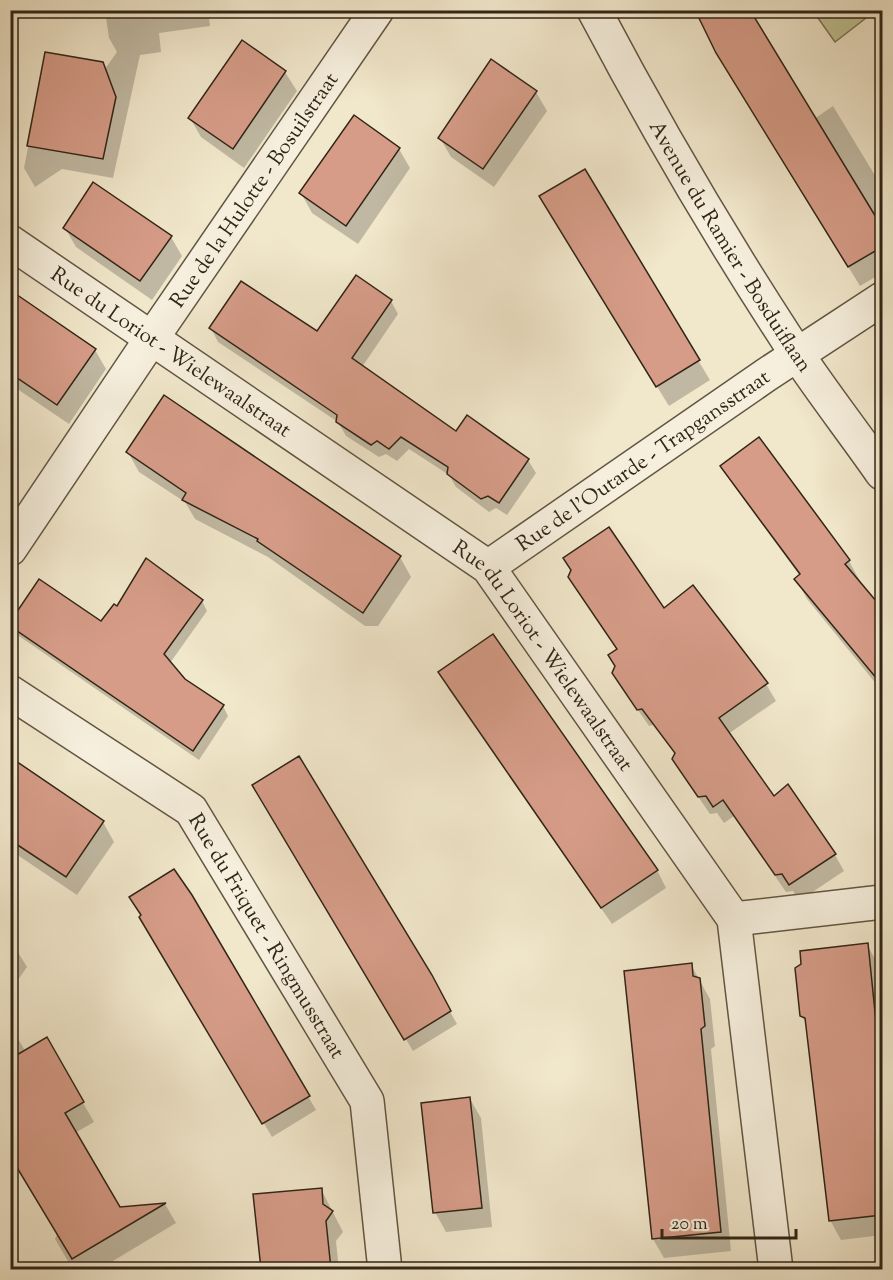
<svg xmlns="http://www.w3.org/2000/svg" width="893" height="1280" viewBox="0 0 893 1280" font-family="'Sorts Mill Goudy',serif">
  <style>
    .green { fill: #c1c393; stroke: #797454; stroke-width: 1.5 }
    .shadow { fill: #0003 }
    .building { fill: #d69c88; stroke: #312516; stroke-width: 1.5 }
    .lines { fill: none; stroke-linecap: round; stroke-linejoin: round }
    .minor-casing { stroke: #615643; stroke-width: 36 }
    .minor { stroke: #f6efdd; stroke-width: 33 }
    .labels { text-anchor: middle; stroke-width: 6; stroke-linejoin: round; paint-order: stroke }
    .street-label { font-size: 21px; fill: #312516; stroke: #f6efdd }
  </style>
  <rect width="100%" height="100%" fill="#f1e7cb"/>
  <filter id="stains"><feTurbulence type="fractalNoise" baseFrequency=".00333" numOctaves="4"/><feColorMatrix values="0 0 0 0 .2 0 0 0 0 .09 0 0 0 0 .02 0 0 0 .5 -.17"/></filter>
  <radialGradient id="worn" r=".72"><stop offset=".6" stop-color="#630" stop-opacity="0"/><stop offset="1" stop-color="#630" stop-opacity=".3"/></radialGradient>
  <polygon class="green" points="813,11 875,11 835,42"/>
  <g class="shadow">
    <polygon points="105,10 208,10 210,26 159,33 161,52 140,55 113,178 62,169 35,187 24,168 46,54 105,69 117,52 109,38"/>
    <polygon points="696,10 751,10 769,45 814,119 833,106 882,187 882,208 873,215 882,230 882,273 860,286 729,72"/>
    <polygon points="285,72 297,91 244,168 201,137 190,118"/>
    <polygon points="536,92 547,111 494,187 451,157 440,138"/>
    <polygon points="399,149 410,168 358,244 312,213 301,193"/>
    <polygon points="584,171 710,380 669,406 552,216"/>
    <polygon points="65,228 171,237 182,256 152,300 76,247"/>
    <polygon points="10,292 95,350 106,369 69,424 10,384"/>
    <polygon points="391,301 398,314 362,367 457,433 467,417 528,460 536,473 507,515 496,508 489,512 456,487 449,475 409,449 397,461 386,454 379,457 346,436 338,422 218,342 211,328 318,333"/>
    <polygon points="759,440 849,561 860,581 858,582 882,610 882,691 807,599 796,579 800,576 734,486 722,466"/>
    <polygon points="128,452 400,557 411,577 378,626 365,626 268,557 195,519 185,502 139,472"/>
    <polygon points="569,577 664,610 766,684 776,701 728,734 774,798 835,855 844,871 799,901 793,891 786,892 734,816 724,823 717,813 710,814 684,776 674,759 676,755 653,725 649,726 624,690 617,667 617,650"/>
    <polygon points="202,601 207,611 170,663 184,680 223,706 228,716 199,760 16,634 10,625 102,624 118,608"/>
    <polygon points="440,673 657,870 666,888 612,924 449,690"/>
    <polygon points="10,759 103,822 114,842 77,895 10,850"/>
    <polygon points="254,785 430,976 457,1024 413,1051"/>
    <polygon points="191,896 316,1110 272,1137 141,917"/>
    <polygon points="867,945 878,964 882,1005 882,1235 841,1240 830,1220 808,1027 802,1016"/>
    <polygon points="16,949 27,967 10,991 10,952"/>
    <polygon points="691,965 710,999 715,1046 711,1049 731,1251 664,1258 653,1239 626,972"/>
    <polygon points="10,1026 26,1052 47,1040 94,1122 75,1133 119,1209 165,1204 176,1223 98,1270 73,1270 55,1239 58,1233 19,1168 12,1173 10,1170"/>
    <polygon points="470,1099 481,1118 492,1227 446,1232 435,1212"/>
    <polygon points="321,1189 343,1232 336,1241 339,1270 263,1270 255,1196"/>
  </g>
  <g class="building">
    <polygon points="695,10 750,10 882,227 882,247 848,267 716,53"/>
    <polygon points="242,40 286,71 233,149 188,118"/>
    <polygon points="45,52 103,62 116,97 103,159 27,146"/>
    <polygon points="491,59 537,91 483,169 438,138"/>
    <polygon points="354,115 400,148 346,226 299,193"/>
    <polygon points="585,169 700,360 656,387 539,196"/>
    <polygon points="93,182 172,236 140,281 63,228"/>
    <polygon points="356,275 392,300 352,358 456,431 467,415 529,459 499,503 488,496 481,499 447,474 448,467 401,437 389,449 377,441 371,445 336,422 337,415 209,328 241,281 317,331"/>
    <polygon points="10,290 96,349 57,405 10,373"/>
    <polygon points="164,395 401,556 363,613 257,541 258,539 182,500 186,493 126,452"/>
    <polygon points="759,437 850,560 845,564 882,608 882,685 794,579 800,574 720,466"/>
    <polygon points="609,527 664,608 693,585 768,683 719,718 774,796 788,784 836,854 789,885 782,874 775,875 723,800 713,807 706,796 698,797 672,759 675,753 642,709 637,710 612,673 615,666 608,655 617,649 568,577 571,570 563,558"/>
    <polygon points="146,558 203,600 164,654 185,679 224,705 193,751 10,626 10,622 39,579 101,621 114,604 117,606"/>
    <polygon points="493,634 658,870 601,908 438,672"/>
    <polygon points="299,756 432,975 451,1011 404,1040 252,785"/>
    <polygon points="10,757 104,821 66,877 10,840"/>
    <polygon points="174,869 192,895 310,1096 262,1124 139,917 141,915 129,897"/>
    <polygon points="868,943 882,1081 882,1215 829,1221 805,1018 800,1016 795,968 801,964 800,951"/>
    <polygon points="692,963 693,976 700,978 705,1026 701,1029 721,1232 652,1239 624,971"/>
    <polygon points="47,1037 84,1102 65,1113 120,1207 166,1203 72,1259 10,1156 10,1059"/>
    <polygon points="470,1097 482,1208 433,1213 421,1103"/>
    <polygon points="322,1188 323,1204 333,1211 326,1221 331,1269 261,1269 253,1194"/>
  </g>
  <g class="lines">
    <defs>
      <g id="minor">
        <path id="s1" d="M594,10C653,122 716,230 785,336C815,383 850,427 882,473"/>
        <path id="s2" d="M10,242L488,567L734,919L776,1270"/>
        <path id="s3" d="M10,549L141,354L377,10"/>
        <path id="s4" d="M488,567L766,375L882,299"/>
        <path id="s5" d="M10,692L191,810L367,1101L385,1270"/>
        <polyline points="734,919 882,902"/>
      </g>
    </defs>
    <use href="#minor" class="minor-casing"/>
    <use href="#minor" class="minor"/>
  </g>
  <g class="labels">
    <g class="street-label">
      <text dy="7" stroke="none"><textPath href="#s3" startOffset="434">Rue de la Hulotte - Bosuilstraat</textPath></text>
      <text dy="7" stroke="none"><textPath href="#s1" startOffset="273">Avenue du Ramier - Bosduiflaan</textPath></text>
      <text dy="7" stroke="none"><textPath href="#s2" startOffset="195">Rue du Loriot - Wielewaalstraat</textPath></text>
      <text dy="7" stroke="none"><textPath href="#s4" startOffset="188">Rue de l'Outarde - Trapgansstraat</textPath></text>
      <text dy="7" stroke="none"><textPath href="#s2" startOffset="681">Rue du Loriot - Wielewaalstraat</textPath></text>
      <text dy="7" stroke="none"><textPath href="#s5" startOffset="363">Rue du Friquet - Ringmusstraat</textPath></text>
    </g>
  </g>
  <rect width="893" height="1280" fill="none" stroke="#f1e7cb" stroke-width="36"/>
  <rect x="12" y="12" width="869" height="1256" fill="none" stroke="#312516" stroke-width="3"/>
  <rect x="18" y="18" width="857" height="1244" fill="none" stroke="#312516" stroke-width="1.5"/>
  <path d="M662 1229v9h134v-9" fill="none" stroke="#312516" stroke-width="3"/>
  <text x="671" y="1229" font-size="18" fill="#312516" stroke="#f6efdd" stroke-width="4.5" paint-order="stroke">20 m</text>
  <rect width="100%" height="100%" filter="url(#stains)"/>
  <rect width="100%" height="100%" fill="url(#worn)"/>
</svg>
